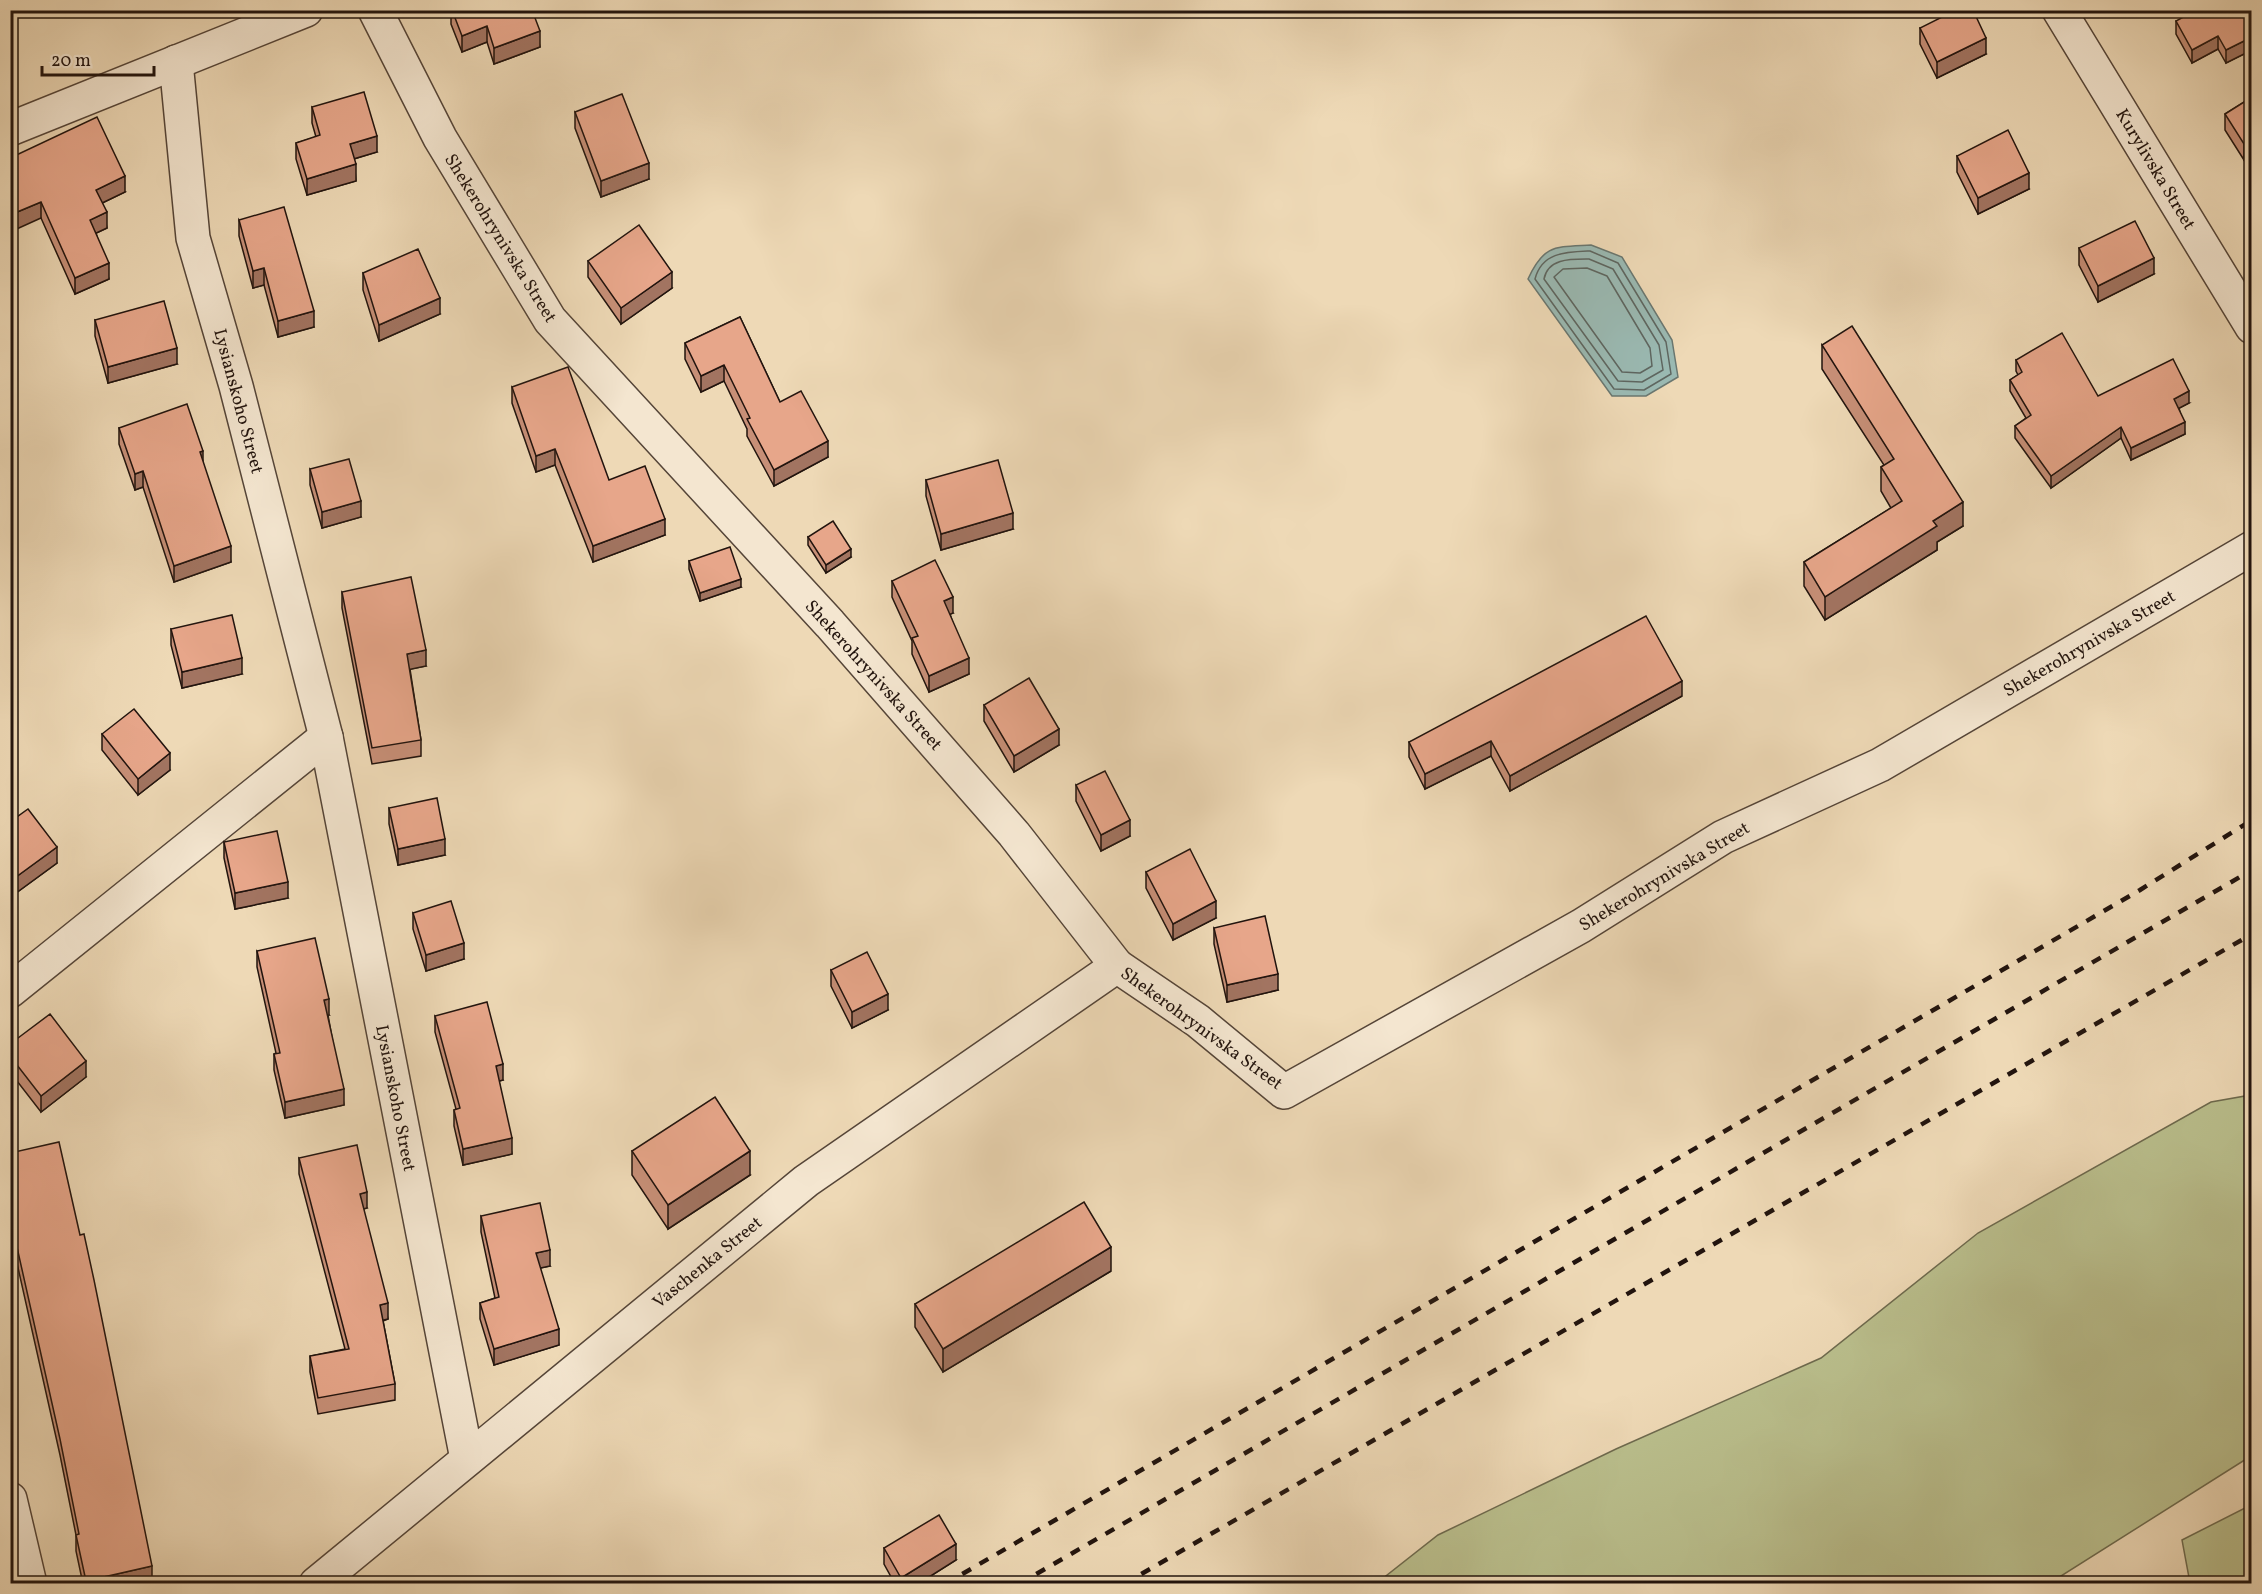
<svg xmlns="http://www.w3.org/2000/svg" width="2262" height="1594" viewBox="0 0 2262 1594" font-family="Vollkorn,serif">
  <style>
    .green { fill: #babf8d; stroke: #6e6a4e; stroke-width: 1.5 }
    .water { fill: #9ab9b2; stroke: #6a7770; stroke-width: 1.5 }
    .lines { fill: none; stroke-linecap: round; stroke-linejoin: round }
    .shore { stroke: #5e6660; stroke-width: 1.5 }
    .minor-casing { stroke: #554538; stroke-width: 36 }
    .tertiary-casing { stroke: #554538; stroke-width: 36 }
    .minor { stroke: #f4e6d0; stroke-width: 33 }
    .tertiary { stroke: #f4e6d0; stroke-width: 33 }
    .rail { stroke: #22140e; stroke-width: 4.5; stroke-dasharray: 10 10; stroke-linecap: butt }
    .wall { fill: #c78f77; stroke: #22140e; stroke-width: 1.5 }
    .shaded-wall { fill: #a27461; stroke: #22140e; stroke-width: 1.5 }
    .building { fill: #e7a68a; stroke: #22140e; stroke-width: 1.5 }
    .labels { text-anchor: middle; stroke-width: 6; stroke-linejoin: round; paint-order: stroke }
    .street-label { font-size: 18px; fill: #22140e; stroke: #f4e6d0 }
  </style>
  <rect width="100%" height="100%" fill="#eed9b6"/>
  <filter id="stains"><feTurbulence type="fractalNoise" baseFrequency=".00333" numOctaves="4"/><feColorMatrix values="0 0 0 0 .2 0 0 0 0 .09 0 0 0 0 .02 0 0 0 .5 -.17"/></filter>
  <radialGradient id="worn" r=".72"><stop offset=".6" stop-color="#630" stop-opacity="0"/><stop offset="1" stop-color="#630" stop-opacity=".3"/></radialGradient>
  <g class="green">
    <polygon points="2251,1095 2251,1456 2050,1583 1377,1583 1438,1535 1616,1449 1821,1358 1978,1233 2211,1102"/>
    <polygon points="2249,1506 2252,1510 2251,1583 2190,1583 2182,1540"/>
  </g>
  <path class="water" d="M1591,245L1622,257L1672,340L1678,377L1646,396H1612L1528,279C1544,244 1555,247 1591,245Z"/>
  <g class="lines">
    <g class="shore">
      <path d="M1590,251L1618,263L1666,342L1671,374L1644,390L1614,389L1535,279C1542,252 1566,252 1590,251Z"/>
      <path d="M1589,259L1613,269L1659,345L1663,370L1642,382L1618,381L1544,279C1548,258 1571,259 1589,259Z"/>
      <polygon points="1587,268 1607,276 1650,348 1652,366 1640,373 1622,372 1554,277 1563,269"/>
    </g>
    <defs>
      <g id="minor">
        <polyline points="2059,10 2252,327"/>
        <polyline points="176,62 193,238 236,386 326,737 467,1459"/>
        <polyline points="10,129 306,10"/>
        <polyline points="1117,966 1198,1021 1284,1092 1581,926 1723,837 1880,765 2252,548"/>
        <polyline points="10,991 326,737"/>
        <polyline points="10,1499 30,1584"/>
      </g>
      <polyline id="tertiary" points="316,1584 806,1181 1117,966 1014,834 830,624 550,320 440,138 375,10"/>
    </defs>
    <use href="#minor" class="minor-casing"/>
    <use href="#tertiary" class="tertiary-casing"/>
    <use href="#minor" class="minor"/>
    <use href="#tertiary" class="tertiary"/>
    <g class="rail">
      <polyline points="945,1584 2140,890 2252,820"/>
      <polyline points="1019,1584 2252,870"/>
      <polyline points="1124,1584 2252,934"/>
    </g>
  </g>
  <g class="wall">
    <polygon points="451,10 532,10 540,47 494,64 487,42 462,52 451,24"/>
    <polygon points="2252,10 2252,50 2226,63 2218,49 2192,63 2176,34 2176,21"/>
    <polygon points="1920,28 1986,54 1937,78 1920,44"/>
    <polygon points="2252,97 2244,160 2225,130 2225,114"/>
    <polygon points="312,107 377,152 354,159 356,181 307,195 296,159 296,143 316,137 312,123"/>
    <polygon points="575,112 649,179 601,197 575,128"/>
    <polygon points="1957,156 2029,189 1978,214 1957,172"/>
    <polygon points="10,158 125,192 102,203 107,228 96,233 109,279 75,294 41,218"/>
    <polygon points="239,220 314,327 278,337 264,285 253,288 239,236"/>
    <polygon points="2079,248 2154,274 2098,302 2079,265"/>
    <polygon points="588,261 672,288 621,324 588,277"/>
    <polygon points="363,273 440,314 379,341 363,290"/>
    <polygon points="740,317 780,402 828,457 774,486 747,436 747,429 724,381 701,392 685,359 685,343"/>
    <polygon points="95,320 177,364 108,383 95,336"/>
    <polygon points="1822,345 1963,526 1937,542 1937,550 1825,620 1804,586 1804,562 1891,508 1881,491 1881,467 1884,465 1822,369"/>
    <polygon points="2016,360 2098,396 2189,403 2179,408 2185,434 2131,460 2121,438 2051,488 2015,438 2015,426 2026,418 2010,391 2010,380 2018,375 2016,371"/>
    <polygon points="512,387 609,480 665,535 593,562 555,465 536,472 512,403"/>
    <polygon points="119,428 203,463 231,562 174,582 143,487 135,490 119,444"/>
    <polygon points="310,469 361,517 322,528 310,485"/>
    <polygon points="926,480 1013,529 941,550 926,496"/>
    <polygon points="808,537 851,557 826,573 808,545"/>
    <polygon points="689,561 741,587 700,601 689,569"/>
    <polygon points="892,581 953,613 950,614 969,674 929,692 912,654 912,641 892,597"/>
    <polygon points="342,592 426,666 410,669 421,740 421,756 372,764 342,608"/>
    <polygon points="171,629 242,674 182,688 171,645"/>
    <polygon points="1682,696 1510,791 1491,756 1425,789 1409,757 1409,742"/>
    <polygon points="984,705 1059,745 1014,772 984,721"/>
    <polygon points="102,734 170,770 138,795 102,750"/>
    <polygon points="1076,785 1130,836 1101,851 1076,801"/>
    <polygon points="389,808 445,855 398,865 389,824"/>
    <polygon points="10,822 57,863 16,893 10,885"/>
    <polygon points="224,842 288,898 235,909 224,858"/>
    <polygon points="1146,872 1216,918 1173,940 1146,888"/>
    <polygon points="413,913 464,959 426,971 413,929"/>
    <polygon points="1214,928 1278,990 1227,1002 1214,944"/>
    <polygon points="257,951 329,1015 328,1015 344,1105 285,1118 274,1070 274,1054 276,1053 257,967"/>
    <polygon points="831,970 888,1010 852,1028 831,986"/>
    <polygon points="435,1016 503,1080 499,1081 512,1154 463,1165 454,1126 454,1110 456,1109 435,1032"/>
    <polygon points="10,1044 86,1077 41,1112 10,1072"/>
    <polygon points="632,1151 750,1175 668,1229 632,1175"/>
    <polygon points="10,1153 152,1582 145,1584 83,1584 76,1551 76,1535 60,1455 10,1232"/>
    <polygon points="299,1158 367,1208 363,1209 388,1319 383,1321 395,1384 395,1400 318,1414 310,1372 310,1356 345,1349 299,1174"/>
    <polygon points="481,1216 550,1266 540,1268 559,1345 494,1365 480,1319 480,1303 495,1298 481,1232"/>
    <polygon points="1111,1271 943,1372 915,1327 915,1304"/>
    <polygon points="884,1548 956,1560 918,1584 895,1584 884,1564"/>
  </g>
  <g class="shaded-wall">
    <polygon points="487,26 487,42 462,52 462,36"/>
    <polygon points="540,31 540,47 494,64 494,48"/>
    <polygon points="2218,36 2218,49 2192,63 2192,50"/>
    <polygon points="2252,37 2252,50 2226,63 2226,50"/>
    <polygon points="1986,38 1986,54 1937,78 1937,62"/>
    <polygon points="377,136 377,152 350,160 350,144"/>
    <polygon points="2252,139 2252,155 2244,160 2244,144"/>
    <polygon points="649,163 649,179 601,197 601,181"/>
    <polygon points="356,164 356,181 307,195 307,179"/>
    <polygon points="2029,173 2029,189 1978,214 1978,198"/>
    <polygon points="125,176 125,192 96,206 96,190"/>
    <polygon points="41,202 41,218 10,232 10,215"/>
    <polygon points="107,212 107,228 90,236 90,220"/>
    <polygon points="2154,258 2154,274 2098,302 2098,286"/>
    <polygon points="109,263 109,279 75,294 75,278"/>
    <polygon points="264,268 264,285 253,288 253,271"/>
    <polygon points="672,272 672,288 621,324 621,308"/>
    <polygon points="440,298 440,314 379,341 379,325"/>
    <polygon points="314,311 314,327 278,337 278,321"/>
    <polygon points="177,348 177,364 108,383 108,367"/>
    <polygon points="724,365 724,381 701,392 701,376"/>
    <polygon points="2189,391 2189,403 2174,411 2174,399"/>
    <polygon points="2185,422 2185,434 2131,460 2131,448"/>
    <polygon points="2121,427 2121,438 2051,488 2051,476"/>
    <polygon points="828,441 828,457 774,486 774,470"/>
    <polygon points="555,449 555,465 536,472 536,456"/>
    <polygon points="203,451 203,467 200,452"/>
    <polygon points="143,471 143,487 135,490 135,474"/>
    <polygon points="361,501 361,517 322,528 322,512"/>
    <polygon points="1963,502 1963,526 1937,542 1937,550 1825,620 1825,597 1933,521"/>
    <polygon points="1013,513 1013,529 941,550 941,534"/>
    <polygon points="665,519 665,535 593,562 593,546"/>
    <polygon points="231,546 231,562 174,582 174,566"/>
    <polygon points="851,549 851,557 826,573 826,565"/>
    <polygon points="741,579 741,587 700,601 700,593"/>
    <polygon points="953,597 953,613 944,617 944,601"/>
    <polygon points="426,650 426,666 407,670 407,654"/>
    <polygon points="242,658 242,674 182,688 182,672"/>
    <polygon points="969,658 969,674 929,692 929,676"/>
    <polygon points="1682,681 1682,696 1510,791 1510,776"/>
    <polygon points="1059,729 1059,745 1014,772 1014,756"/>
    <polygon points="1491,741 1491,756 1425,789 1425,774"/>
    <polygon points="170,753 170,770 138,795 138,779"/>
    <polygon points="1130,820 1130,836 1101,851 1101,835"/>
    <polygon points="445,839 445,855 398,865 398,849"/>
    <polygon points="57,847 57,863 16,893 16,877"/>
    <polygon points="288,882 288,898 235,909 235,893"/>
    <polygon points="1216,901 1216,918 1173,940 1173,924"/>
    <polygon points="464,943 464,959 426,971 426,955"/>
    <polygon points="1278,974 1278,990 1227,1002 1227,985"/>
    <polygon points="888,994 888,1010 852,1028 852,1012"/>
    <polygon points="329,999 329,1015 324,1016 324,1000"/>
    <polygon points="86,1061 86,1077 41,1112 41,1096"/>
    <polygon points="503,1064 503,1080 496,1082 496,1066"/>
    <polygon points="344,1089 344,1105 285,1118 285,1102"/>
    <polygon points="512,1138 512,1154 463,1165 463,1149"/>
    <polygon points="750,1151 750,1175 668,1229 668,1205"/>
    <polygon points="367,1192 367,1208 360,1210 360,1194"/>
    <polygon points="1111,1247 1111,1271 943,1372 943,1349"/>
    <polygon points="550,1250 550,1266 536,1269 536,1253"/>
    <polygon points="388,1303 388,1319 380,1321 380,1305"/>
    <polygon points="559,1329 559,1345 494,1365 494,1349"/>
    <polygon points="956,1544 956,1560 918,1584 901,1584 901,1578"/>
    <polygon points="152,1566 152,1582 145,1584 86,1584 86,1581"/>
  </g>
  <g class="building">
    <polygon points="452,10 532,10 540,31 494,48 487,26 462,36"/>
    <polygon points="1956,10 1973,10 1986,38 1937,62 1920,28"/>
    <polygon points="2196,10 2252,10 2252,37 2226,50 2218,36 2192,50 2176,21"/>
    <polygon points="364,92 377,136 350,144 356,164 307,179 296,143 320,135 312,107"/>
    <polygon points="622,94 649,163 601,181 575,112"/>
    <polygon points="2252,97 2252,139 2244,144 2225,114"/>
    <polygon points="97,117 125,176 96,190 107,212 90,220 109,263 75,278 41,202 10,215 10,158"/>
    <polygon points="2008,130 2029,173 1978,198 1957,156"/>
    <polygon points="284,207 314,311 278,321 264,268 253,271 239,220"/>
    <polygon points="2135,221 2154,258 2098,286 2079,248"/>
    <polygon points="639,225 672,272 621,308 588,261"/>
    <polygon points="418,249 440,298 379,325 363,273"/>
    <polygon points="164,301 177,348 108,367 95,320"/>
    <polygon points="740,317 780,402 801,391 828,441 774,470 747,419 750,418 724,365 701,376 685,343"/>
    <polygon points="1852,326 1963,502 1933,521 1937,526 1825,597 1804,562 1902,501 1881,467 1894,459 1822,345"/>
    <polygon points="2062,333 2098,396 2173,359 2189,391 2174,399 2185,422 2131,448 2121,427 2051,476 2015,426 2031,415 2010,380 2022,372 2016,360"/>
    <polygon points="568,367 609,480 645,466 665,519 593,546 555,449 536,456 512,387"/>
    <polygon points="187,404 203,451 200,452 231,546 174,566 143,471 135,474 119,428"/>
    <polygon points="349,459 361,501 322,512 310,469"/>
    <polygon points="998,460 1013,513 941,534 926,480"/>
    <polygon points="833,521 851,549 826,565 808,537"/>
    <polygon points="730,547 741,579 700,593 689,561"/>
    <polygon points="935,560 953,597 944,601 969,658 929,676 912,638 918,636 892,581"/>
    <polygon points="411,577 426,650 407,654 421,740 372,748 342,592"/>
    <polygon points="232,615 242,658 182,672 171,629"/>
    <polygon points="1646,616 1682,681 1510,776 1491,741 1425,774 1409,742"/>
    <polygon points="1029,678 1059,729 1014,756 984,705"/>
    <polygon points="134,709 170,753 138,779 102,734"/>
    <polygon points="1105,771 1130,820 1101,835 1076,785"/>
    <polygon points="437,798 445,839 398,849 389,808"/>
    <polygon points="28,809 57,847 16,877 10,869 10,822"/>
    <polygon points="277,831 288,882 235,893 224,842"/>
    <polygon points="1190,849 1216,901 1173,924 1146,872"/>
    <polygon points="451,901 464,943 426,955 413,913"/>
    <polygon points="1265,916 1278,974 1227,985 1214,928"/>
    <polygon points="315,938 329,999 324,1000 344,1089 285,1102 274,1054 280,1053 257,951"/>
    <polygon points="867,952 888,994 852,1012 831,970"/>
    <polygon points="487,1002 503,1064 496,1066 512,1138 463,1149 454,1110 460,1108 435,1016"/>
    <polygon points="50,1014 86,1061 41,1096 10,1056 10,1044"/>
    <polygon points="715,1097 750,1151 668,1205 632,1151"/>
    <polygon points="59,1142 80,1235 84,1234 94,1280 152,1566 86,1581 76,1535 79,1534 60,1439 10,1216 10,1153"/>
    <polygon points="357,1145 367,1192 360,1194 388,1303 380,1305 395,1384 318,1398 310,1356 349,1349 299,1158"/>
    <polygon points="1084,1202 1111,1247 943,1349 915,1304"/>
    <polygon points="540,1203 550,1250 536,1253 559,1329 494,1349 480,1303 499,1297 481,1216"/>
    <polygon points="939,1515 956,1544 901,1578 884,1548"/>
  </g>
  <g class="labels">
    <g class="street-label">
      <text transform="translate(2156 169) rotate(59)" y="6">Kurylivska Street</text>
      <text transform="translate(501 238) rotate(58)" y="6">Shekerohrynivska Street</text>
      <text transform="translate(239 401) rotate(75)" y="6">Lysianskoho Street</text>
      <text transform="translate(2089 643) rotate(-30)" y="6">Shekerohrynivska Street</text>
      <text transform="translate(874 675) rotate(48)" y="6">Shekerohrynivska Street</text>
      <text transform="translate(1664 876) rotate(-31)" y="6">Shekerohrynivska Street</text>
      <text transform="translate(1202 1028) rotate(36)" y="6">Shekerohrynivska Street</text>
      <text transform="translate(396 1098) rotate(79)" y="6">Lysianskoho Street</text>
      <text transform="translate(707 1262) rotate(-39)" y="6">Vaschenka Street</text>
    </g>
  </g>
  <rect width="2262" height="1594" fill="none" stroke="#eed9b6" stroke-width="36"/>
  <rect x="12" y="12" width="2238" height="1570" fill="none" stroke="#22140e" stroke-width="3"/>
  <rect x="18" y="18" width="2226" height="1558" fill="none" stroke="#22140e" stroke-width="1.5"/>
  <path d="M42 66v9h112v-9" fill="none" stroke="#22140e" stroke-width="3"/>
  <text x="51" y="66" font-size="18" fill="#22140e" stroke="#f4e6d0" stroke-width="4.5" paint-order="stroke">20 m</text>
  <rect width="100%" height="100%" filter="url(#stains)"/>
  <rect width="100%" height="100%" fill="url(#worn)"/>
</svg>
